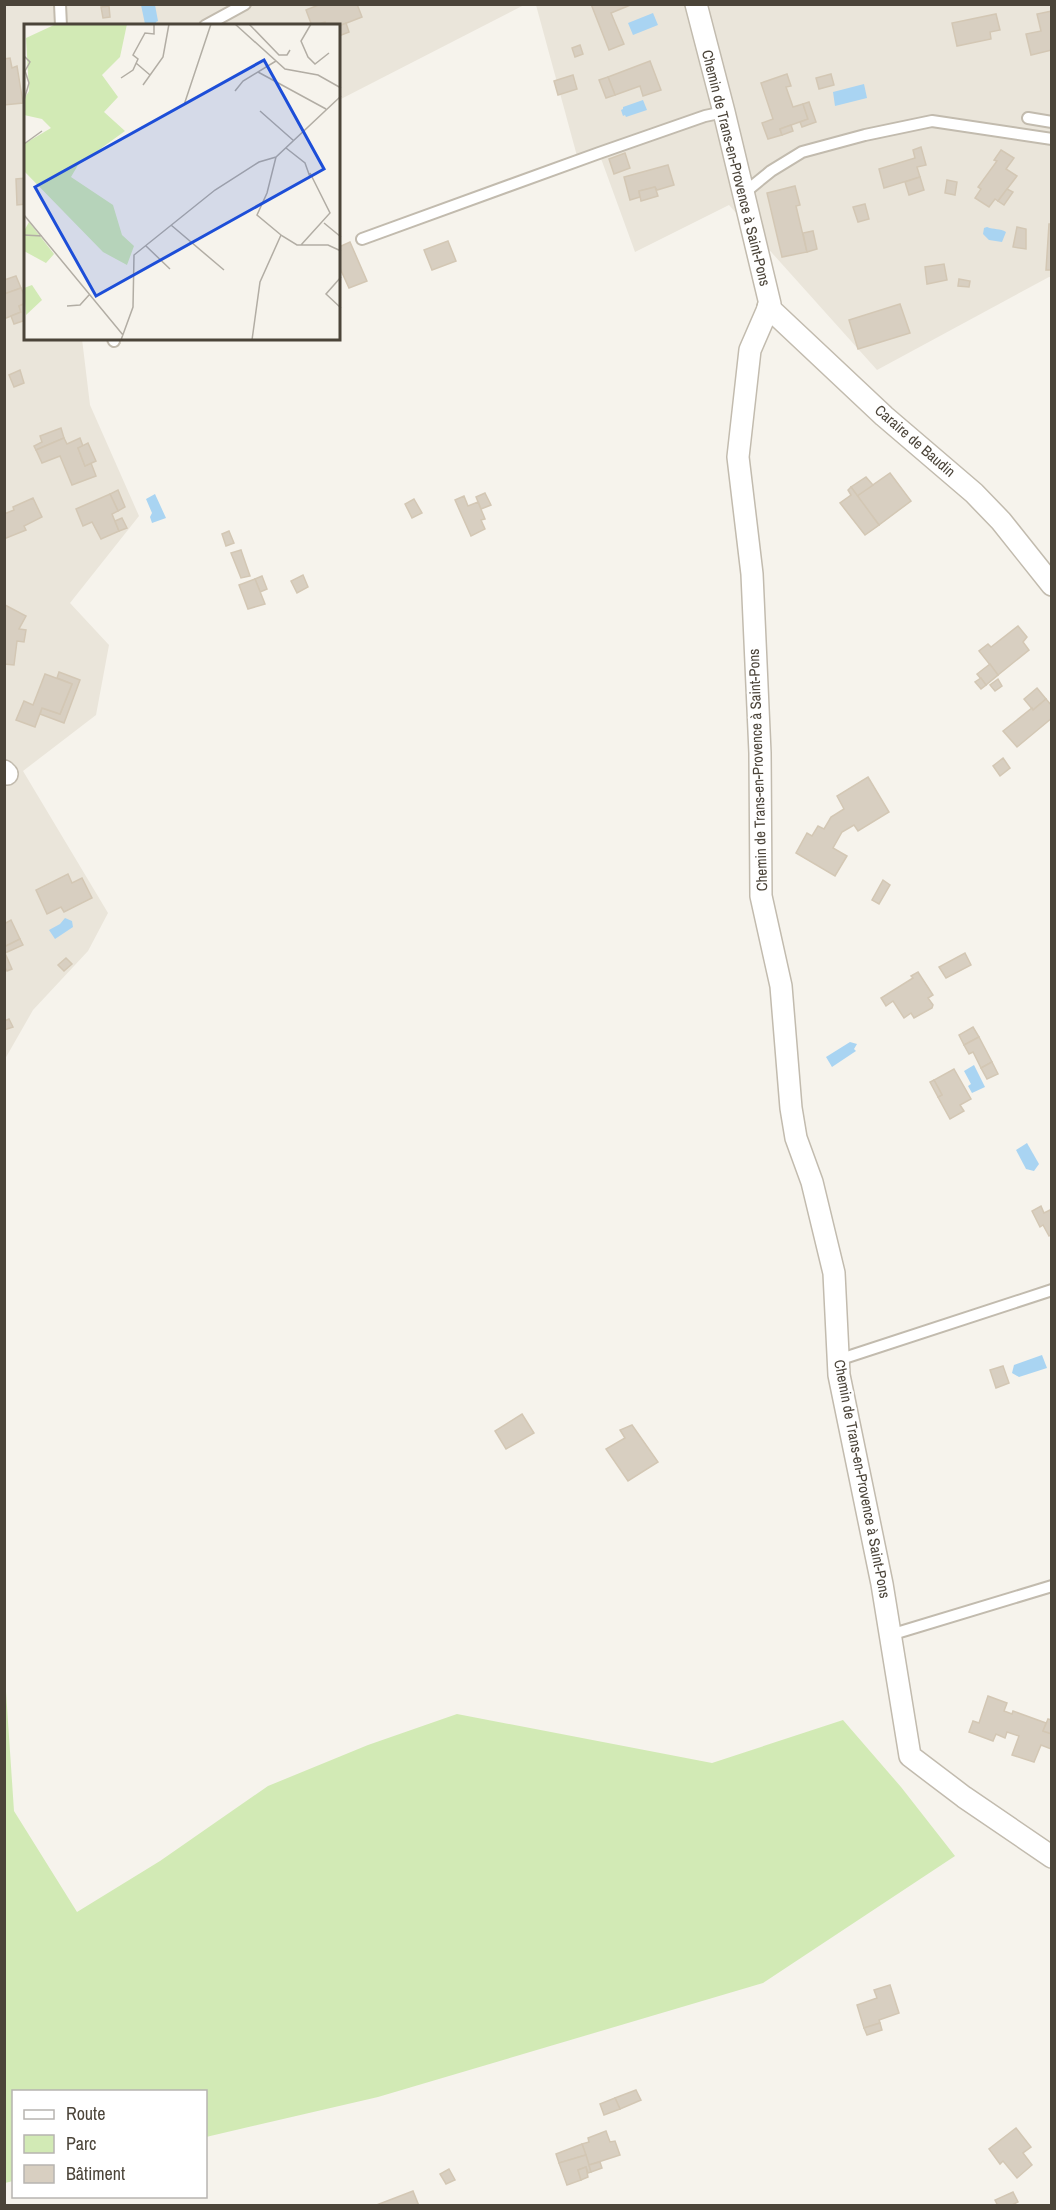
<svg xmlns="http://www.w3.org/2000/svg" width="1056" height="2210" viewBox="0 0 1056 2210" font-family="'Archivo Narrow',sans-serif">
  <style>
    .residential { fill: #eae5da }
    .green { fill: #d2eab5 }
    .water { fill: #a9d4f2 }
    .building { fill: #d8cfc1; stroke: #d3c7b4; stroke-width: 1.5 }
    .lines { fill: none; stroke-linecap: round; stroke-linejoin: round }
    .lane-casing { stroke: #c2bbae; stroke-width: 14 }
    .street-casing { stroke: #c2bbae; stroke-width: 24 }
    .lane { stroke: #fff; stroke-width: 10 }
    .street { stroke: #fff; stroke-width: 21 }
    .labels { text-anchor: middle; stroke-width: 5; stroke-linejoin: round; paint-order: stroke }
    .street-label { font-size: 15px; fill: #4b4439; stroke: #fff }
    .inset-road { fill: none; stroke: #b2ada4; stroke-width: 1.5 }
    .view { fill: #1d4ed8; fill-opacity: 0.15; stroke: #1d4ed8; stroke-width: 3 }
    .inset-edge { fill: none; stroke: #4b4439; stroke-width: 3 }
  </style>
  <rect width="100%" height="100%" fill="#f6f3ec"/>
  <g class="residential">
    <polygon points="5,5 524,5 339,100 339,26 26,26 26,339 82,339 90,405 139,516 70,603 109,645 96,715 23,771 108,913 88,951 33,1010 5,1059"/>
    <polygon points="536,5 1051,5 1051,277 1049,277 877,370 729,205 635,252 599,153 577,156"/>
  </g>
  <polygon class="green" points="4,1662 14,1811 77,1912 160,1861 268,1786 368,1745 457,1714 712,1763 843,1720 901,1787 955,1856 763,1983 378,2097 206,2137 206,2092 14,2092 13,2181 5,2183"/>
  <g class="water">
    <polygon points="141,5 155,5 158,21 156,22 156,25 145,24"/>
    <polygon points="653,13 658,25 633,35 628,23"/>
    <polygon points="864,84 867,98 835,106 833,92"/>
    <polygon points="643,100 647,110 626,117 625,115 623,116 621,110 623,109 623,107"/>
    <path d="M987,227C994,230 1000,228 1006,232L1002,242L989,240L983,234L984,228Z"/>
    <polygon points="155,494 166,518 152,523 150,517 152,513 146,499"/>
    <polygon points="65,918 72,921 73,927 55,939 49,930 60,924"/>
    <polygon points="850,1042 857,1044 854,1049 856,1051 832,1067 826,1057"/>
    <polygon points="974,1065 985,1087 972,1093 968,1086 971,1084 964,1071"/>
    <polygon points="1027,1143 1039,1164 1034,1171 1026,1169 1016,1150"/>
    <polygon points="1042,1355 1047,1368 1019,1377 1012,1373 1014,1365"/>
  </g>
  <g class="building">
    <polygon points="321,4 357,4 362,17 339,26 326,26 325,22 312,26 306,10"/>
    <polygon points="591,4 633,4 611,13 624,44 609,50"/>
    <polygon points="109,6 110,17 103,18 101,7"/>
    <polygon points="1052,11 1052,50 1031,55 1026,34 1041,31 1037,14"/>
    <polygon points="996,14 1000,30 990,32 991,39 957,46 952,23"/>
    <polygon points="346,23 349,32 339,36 339,26"/>
    <polygon points="580,45 583,54 575,57 572,48"/>
    <polygon points="10,58 12,68 17,66 23,103 4,105 4,59"/>
    <polygon points="650,61 661,90 643,96 640,86 615,95 608,77"/>
    <polygon points="787,74 791,86 786,87 793,107 803,104 808,119 780,129 782,135 768,139 762,123 773,119 761,83"/>
    <polygon points="831,74 834,85 819,89 816,78"/>
    <polygon points="573,75 577,89 558,95 554,81"/>
    <polygon points="608,77 615,95 606,98 599,80"/>
    <polygon points="809,102 816,122 802,127 800,122 808,119 803,104"/>
    <polygon points="791,125 793,131 782,135 780,129"/>
    <polygon points="921,147 926,165 917,167 920,177 884,188 879,169 915,158 913,150"/>
    <polygon points="1001,150 1014,158 1006,169 1017,176 998,201 995,199 989,207 975,198 981,189 978,187 997,161 994,160"/>
    <polygon points="625,153 630,168 614,174 609,159"/>
    <polygon points="668,165 674,185 657,190 655,187 639,191 640,197 630,200 624,177"/>
    <polygon points="920,177 924,190 909,195 905,182"/>
    <polygon points="26,178 26,204 17,205 16,179"/>
    <polygon points="947,180 957,182 955,195 945,193"/>
    <polygon points="795,186 800,205 796,206 807,252 782,257 767,193"/>
    <polygon points="655,187 658,196 641,201 639,191"/>
    <polygon points="1007,189 1013,192 1004,205 998,201"/>
    <polygon points="865,204 869,219 858,222 853,207"/>
    <polygon points="1049,224 1052,224 1052,270 1046,270"/>
    <polygon points="1017,227 1026,229 1026,249 1013,247"/>
    <polygon points="813,231 817,249 807,252 803,233"/>
    <polygon points="448,241 456,261 432,270 424,250"/>
    <polygon points="350,242 367,281 349,288 339,266 339,247"/>
    <polygon points="944,264 947,280 927,284 925,267"/>
    <polygon points="16,276 21,288 5,294 4,280"/>
    <polygon points="959,279 970,281 969,287 958,286"/>
    <polygon points="21,288 26,299 26,303 19,306 21,312 4,319 4,294"/>
    <polygon points="26,303 26,320 14,324 11,316 21,312 19,306"/>
    <polygon points="900,304 910,333 858,349 849,320"/>
    <polygon points="20,370 24,383 14,387 9,375"/>
    <polygon points="61,428 64,438 36,450 34,446 42,442 40,436"/>
    <polygon points="64,438 67,444 80,438 83,446 78,448 85,466 91,463 96,476 72,485 60,456 42,463 36,450"/>
    <polygon points="88,443 96,461 85,466 78,448"/>
    <polygon points="890,473 911,501 879,525 857,496"/>
    <polygon points="866,477 873,485 857,496 851,487"/>
    <polygon points="851,487 879,525 865,535 840,503 851,495 848,490"/>
    <polygon points="118,490 125,507 118,511 110,494"/>
    <polygon points="485,493 491,505 481,509 476,497"/>
    <polygon points="110,494 118,511 112,514 119,531 101,539 92,522 83,526 76,509"/>
    <polygon points="464,496 468,506 478,502 485,519 481,520 485,529 471,536 455,500"/>
    <polygon points="33,498 42,517 24,526 26,530 4,539 4,514 14,510 13,507"/>
    <polygon points="414,499 422,513 412,518 405,504"/>
    <polygon points="122,518 127,528 119,531 115,521"/>
    <polygon points="229,531 234,543 226,546 222,534"/>
    <polygon points="241,550 250,576 241,578 231,553"/>
    <polygon points="303,575 308,587 297,593 291,581"/>
    <polygon points="262,576 267,589 260,592 255,579"/>
    <polygon points="255,579 265,604 248,609 239,585"/>
    <polygon points="5,605 26,616 19,629 26,630 24,642 17,641 14,665 4,664"/>
    <polygon points="1018,626 1027,637 1023,642 1029,650 998,675 979,651 988,644 991,647"/>
    <polygon points="990,664 998,675 986,685 977,674"/>
    <polygon points="59,672 80,680 64,723 40,714 42,708 60,714 72,684 57,678"/>
    <polygon points="45,674 72,684 60,714 42,708 35,727 16,720 24,701 33,705"/>
    <polygon points="981,678 986,685 981,689 975,682"/>
    <polygon points="998,679 1002,686 995,691 990,685"/>
    <polygon points="1037,688 1046,699 1033,710 1024,699"/>
    <polygon points="1046,699 1052,706 1052,718 1017,747 1003,731 1032,708 1033,710"/>
    <polygon points="1003,758 1010,768 1000,776 993,766"/>
    <polygon points="868,777 889,812 858,831 854,825 842,832 833,848 847,856 835,876 796,853 807,833 812,836 818,826 824,829 831,817 844,809 837,796"/>
    <polygon points="68,874 72,883 82,878 92,898 64,912 61,907 47,914 36,890"/>
    <polygon points="883,880 890,885 879,904 872,900"/>
    <polygon points="11,920 20,939 4,947 4,924"/>
    <polygon points="20,939 23,945 5,953 12,969 7,971 4,966 4,947"/>
    <polygon points="965,953 971,965 946,978 939,967"/>
    <polygon points="66,958 72,964 64,971 58,965"/>
    <polygon points="918,972 933,995 928,998 933,1005 932,1008 914,1018 911,1013 904,1018 893,1001 886,1006 881,998 913,978 911,976"/>
    <polygon points="9,1019 13,1027 4,1030 4,1021"/>
    <polygon points="973,1027 979,1037 964,1045 959,1035"/>
    <polygon points="979,1037 992,1062 981,1068 973,1052 969,1054 964,1045"/>
    <polygon points="992,1062 998,1074 987,1079 981,1068"/>
    <polygon points="954,1069 971,1099 960,1105 964,1111 950,1119 938,1097 942,1095 934,1080"/>
    <polygon points="934,1080 942,1095 938,1097 930,1082"/>
    <polygon points="1041,1206 1044,1213 1052,1209 1052,1234 1049,1236 1043,1225 1040,1227 1032,1211"/>
    <polygon points="1003,1366 1009,1383 996,1388 990,1370"/>
    <polygon points="522,1414 534,1433 506,1449 495,1431"/>
    <polygon points="632,1425 658,1462 628,1481 606,1449 625,1438 620,1430"/>
    <polygon points="988,1696 1007,1703 1004,1711 1012,1714 1013,1711 1046,1723 1043,1731 1052,1734 1051,1749 1041,1745 1034,1762 1012,1755 1019,1736 1007,1732 1005,1738 996,1734 993,1741 969,1732 973,1721 979,1723"/>
    <polygon points="1048,1719 1052,1720 1052,1734 1043,1731"/>
    <polygon points="890,1985 899,2013 879,2020 880,2023 864,2028 857,2005 877,1998 874,1990"/>
    <polygon points="880,2023 882,2030 867,2035 864,2028"/>
    <polygon points="636,2090 641,2100 620,2109 615,2098"/>
    <polygon points="615,2098 620,2109 604,2115 600,2104"/>
    <polygon points="1016,2128 1031,2147 1023,2153 1032,2165 1017,2178 1003,2161 1000,2164 989,2149"/>
    <polygon points="606,2131 610,2142 615,2141 620,2155 589,2165 582,2144 589,2142 588,2138"/>
    <polygon points="582,2144 586,2155 559,2163 556,2154"/>
    <polygon points="586,2155 591,2172 588,2173 586,2167 578,2170 581,2180 567,2185 559,2163"/>
    <polygon points="600,2162 602,2168 591,2172 589,2165"/>
    <polygon points="586,2167 588,2177 581,2180 578,2170"/>
    <polygon points="449,2169 455,2180 446,2184 440,2174"/>
    <polygon points="413,2191 419,2206 374,2206"/>
    <polygon points="1013,2192 1018,2202 1010,2206 998,2206 995,2200"/>
  </g>
  <g class="lines">
    <defs>
      <g id="lane">
        <polyline points="60,4 61,26"/>
        <polyline points="205,26 245,4"/>
        <polyline points="1028,118 1052,122"/>
        <polyline points="744,193 771,171 802,152 865,135 932,121 1052,139"/>
        <polyline points="362,239 599,153 705,116 724,112"/>
        <polyline points="113,339 114,341"/>
        <polyline points="838,1360 1052,1290"/>
        <polyline points="890,1635 1052,1586"/>
      </g>
      <g id="street">
        <polyline points="696,4 724,112 770,304 750,350 738,457 752,574 760,753 761,896 781,986 791,1108 796,1138 812,1182 834,1273 839,1375 882,1584 910,1756 964,1797 1052,1857"/>
        <polyline points="768,307 884,416 974,493 1001,521 1052,585"/>
        <polyline points="4,771 7,774"/>
      </g>
    </defs>
    <use href="#lane" class="lane-casing"/>
    <use href="#street" class="street-casing"/>
    <use href="#lane" class="lane"/>
    <use href="#street" class="street"/>
  </g>
  <g class="labels">
    <g class="street-label">
      <text transform="translate(736 168) rotate(76)" y="5">Chemin de Trans-en-Provence à Saint-Pons</text>
      <text transform="translate(915 441) rotate(41)" y="5">Caraire de Baudin</text>
      <text transform="translate(758 770) rotate(-92)" y="5">Chemin de Trans-en-Provence à Saint-Pons</text>
      <text transform="translate(862 1479) rotate(79)" y="5">Chemin de Trans-en-Provence à Saint-Pons</text>
    </g>
  </g>
  <g transform="translate(24 24)">
    <rect width="316" height="316" fill="#f6f3ec"/>
    <path d="M103,0L96,33L78,51L94,73L80,88L101,107L54,141L47,153L89,181L98,211L110,222L103,241L79,228L0,147V120L27,104L18,95L0,91V75L5,67L2,14L30,1ZM5,198L30,230L22,239L0,227V207ZM8,261L18,276L2,291L0,264Z" fill="#d2eab5"/>
    <path class="inset-road" d="M211,0L261,45L294,51L317,64M225,0L255,31H263L266,26M287,0L277,17L284,33L291,40L305,29M0,32L6,38L1,47L5,59L0,76M112,39L126,51M234,48L302,85M97,54L109,46L114,35L109,31L121,9L130,10V0M119,61L139,33L145,0M211,67L219,57L252,37M160,81L187,0M236,87L270,117M0,120L18,107M262,124L281,139L286,153M252,133L243,169L233,191L257,211M0,191L99,311M300,199L317,213M147,201L200,246M0,211L18,212M277,221L306,189L286,149M122,222L146,245M317,253L302,270L317,284M43,282L56,281L65,271M97,316L109,283L110,231L191,166L235,138L252,133L317,72M228,316L236,258L257,211L273,221H304L317,227"/>
    <path class="view" d="M240,36L300,145L72,272L11,163Z"/>
    <rect width="316" height="316" class="inset-edge"/>
  </g>
  <rect width="1056" height="2210" fill="none" stroke="#4b4439" stroke-width="12"/>
  <rect x="12" y="2090" width="195" height="108" fill="#ffffff" stroke="#b7b4b0" stroke-width="1.5"/>
  <rect x="24" y="2110" width="30" height="9" fill="#ffffff" stroke="#b7b4b0" stroke-width="1.5"/>
  <text x="66" y="2120" font-size="18" fill="#4b4439">Route</text>
  <rect x="24" y="2135" width="30" height="18" fill="#d2eab5" stroke="#b7b4b0" stroke-width="1.5"/>
  <text x="66" y="2150" font-size="18" fill="#4b4439">Parc</text>
  <rect x="24" y="2165" width="30" height="18" fill="#d8cfc1" stroke="#b7b4b0" stroke-width="1.5"/>
  <text x="66" y="2180" font-size="18" fill="#4b4439">Bâtiment</text>
</svg>
